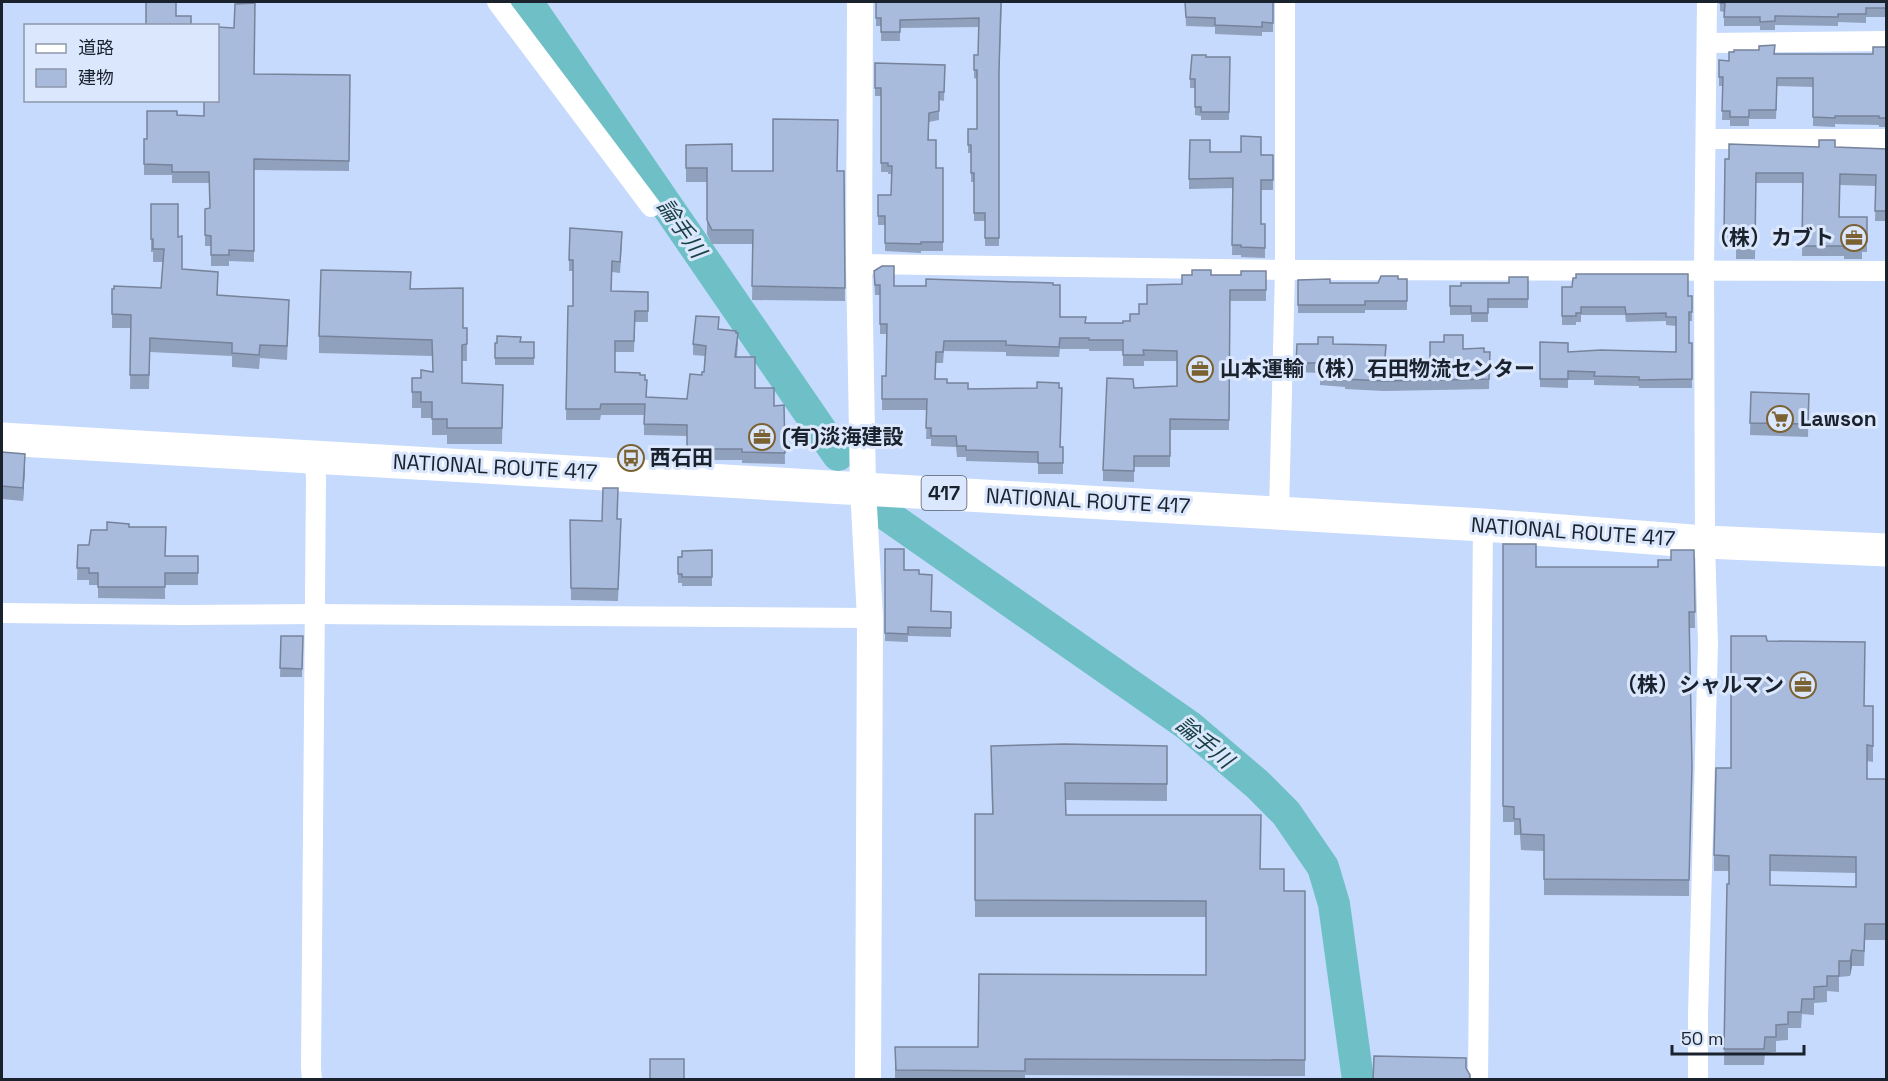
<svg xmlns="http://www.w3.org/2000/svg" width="1888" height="1081" viewBox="0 0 1888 1081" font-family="'Space Grotesk','Noto Sans JP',sans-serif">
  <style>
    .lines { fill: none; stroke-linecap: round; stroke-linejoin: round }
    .river { stroke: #6ec0c6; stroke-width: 32 }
    .minor { stroke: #fff; stroke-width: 20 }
    .tertiary { stroke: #fff; stroke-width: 26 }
    .trunk { stroke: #fff; stroke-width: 33 }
    .wall { fill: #90a1be; fill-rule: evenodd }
    .shaded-wall { fill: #76839b }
    .building { fill: #a8bbdd; stroke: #76839b; stroke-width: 1.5; fill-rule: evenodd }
    .labels { text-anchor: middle; stroke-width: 6; stroke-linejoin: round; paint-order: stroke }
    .shield { fill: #dbe7fc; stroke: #545d6c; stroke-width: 1.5 }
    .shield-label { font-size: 20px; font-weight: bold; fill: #1a222e }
    .poi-label { font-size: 21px; font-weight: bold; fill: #1a222e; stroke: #dbe7fc; text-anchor: start }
    .street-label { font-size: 21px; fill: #1a222e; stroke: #dbe7fc }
    .water-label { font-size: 22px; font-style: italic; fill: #194043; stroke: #dbe7fc }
  </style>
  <rect width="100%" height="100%" fill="#c6dafd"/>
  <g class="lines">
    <g class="river">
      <polyline points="527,2 838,455"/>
      <polyline points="888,516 1189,726 1257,784 1286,813 1323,867 1334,904 1358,1080"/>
    </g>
    <g class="minor">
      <polyline points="497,2 651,207"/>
      <polyline points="1707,43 1886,41"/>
      <polyline points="1706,139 1886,139"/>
      <polyline points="859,264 1285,270 1886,271"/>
      <polyline points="1279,512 1285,270 1285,2"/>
      <polyline points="2,613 183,615 315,614 870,618"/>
      <polyline points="312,1080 311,1068 316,478 314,457"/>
      <polyline points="1478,1080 1483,525"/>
      <polyline points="1698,1080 1698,1015 1708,644 1705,542 1704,270 1707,2"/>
    </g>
    <polyline class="tertiary" points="860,2 859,264 863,488 870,618 868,1080"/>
    <polyline class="trunk" points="2,439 1483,525 1705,542 1886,550"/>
  </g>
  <g class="wall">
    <polygon points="876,2 1002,2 999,78 999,246 985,246 985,221 974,221 974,182 971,182 971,153 968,153 968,129 977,129 977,79 974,78 974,55 978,55 979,27 900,28 900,41 881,41 881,26 876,26"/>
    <polygon points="1185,2 1273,2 1273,32 1262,32 1262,36 1215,34 1215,27 1186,26"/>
    <polygon points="1720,2 1887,2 1887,17 1866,17 1866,23 1838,22 1838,26 1775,25 1775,30 1760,30 1760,26 1724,26 1724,12 1720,11"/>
    <polygon points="1887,47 1887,127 1879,127 1879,125 1835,124 1835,127 1813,126 1813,87 1777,86 1776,119 1749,119 1749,126 1730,126 1730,120 1722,120 1723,86 1719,86 1719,60 1729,61 1774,54 1873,54"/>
    <polygon points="1206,57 1230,57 1229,120 1201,120 1201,116 1195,115 1195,88 1190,88 1190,79"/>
    <polygon points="875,63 945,65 944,101 939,100 939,120 929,122 929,140 936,168 943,168 943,251 921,251 921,253 885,251 885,225 878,225 878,195 891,195 892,174 888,174 888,172 881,172 881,96 875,96"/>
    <polygon points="255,74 350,75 349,171 254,170 254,262 229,261 229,266 211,266 211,246 205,246 205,209 210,208 209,183 172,183 172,175 144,175 144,139 147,139 177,115 204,116"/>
    <polygon points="686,145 732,171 844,171 845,301 752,300 753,244 712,244 707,234 707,182 686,182"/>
    <polygon points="1835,147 1887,149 1887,221 1875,221 1876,186 1840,185 1839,217 1867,217 1867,252 1862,252 1862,259 1844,259 1844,256 1802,256 1803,183 1756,183 1755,259 1736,259 1736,246 1724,246 1725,159"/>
    <polygon points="1210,152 1273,155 1273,190 1261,190 1261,224 1265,224 1265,258 1241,257 1241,255 1232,255 1233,188 1189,189 1189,179"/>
    <polygon points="151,204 178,237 182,269 218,285 218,295 289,314 287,360 260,358 259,369 232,367 232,356 150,352 149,389 130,389 131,328 112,328 112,289 161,288 163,262 153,262 153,252 151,252"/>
    <polygon points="622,243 620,273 612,272 611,291 648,292 648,322 635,322 634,352 615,352 615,372 640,375 645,380 647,397 687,399 702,375 704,372 705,356 693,355 693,344 719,329 736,333 738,344 737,357 755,388 774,406 784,405 785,464 742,463 742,460 687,460 687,436 644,435 644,415 601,415 600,420 566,420 568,306 573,306 573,271 569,271 569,260"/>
    <polygon points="874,271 894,286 1053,285 1060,317 1085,323 1123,323 1130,321 1139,314 1147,304 1182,284 1211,275 1241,275 1266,271 1266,301 1230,301 1229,430 1170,430 1170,467 1134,467 1134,482 1103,481 1103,470 1134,388 1177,386 1177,361 1144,361 1144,366 1123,366 1123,351 1089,351 1089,349 1060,349 1059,357 1006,356 1006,352 944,351 943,363 936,363 935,379 968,389 1060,447 1063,447 1063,474 1038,474 1038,463 966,461 966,457 957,457 956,447 931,446 931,439 926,439 927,410 882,410 882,376 886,376 887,334 880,334 880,295 875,295"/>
    <polygon points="1528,277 1528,308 1488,308 1488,322 1471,322 1471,315 1450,315 1450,286 1461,286 1509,283"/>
    <polygon points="1398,279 1407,279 1407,310 1365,310 1365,313 1298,313 1298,280 1330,283 1378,283"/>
    <polygon points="1562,287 1692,296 1692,321 1689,321 1689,343 1692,343 1692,388 1639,388 1639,386 1594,385 1594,380 1568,380 1568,388 1540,387 1540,342 1568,352 1676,352 1676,326 1666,325 1666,321 1626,322 1625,315 1581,315 1581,322 1576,322 1576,325 1562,325"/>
    <polygon points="411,289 463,328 467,328 467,361 462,361 462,383 503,385 502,444 447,444 447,435 432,435 432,418 421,418 421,408 412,408 412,378 421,378 433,372 432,356 319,353 319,336"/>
    <polygon points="520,342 534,342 534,365 495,365 495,343"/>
    <polygon points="1297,344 1333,344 1386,358 1430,359 1463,349 1484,352 1490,352 1489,389 1384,391 1345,389 1345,387 1320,385 1320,373 1296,372"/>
    <polygon points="1751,392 1809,394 1808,437 1750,435"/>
    <polygon points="2,452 25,467 23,501 2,499"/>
    <polygon points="618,519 621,531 618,601 571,600 570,520 602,521"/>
    <polygon points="129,527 165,556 198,556 198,585 165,585 165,599 98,598 98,585 89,585 89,580 77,580 78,545 89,545 107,530"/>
    <polygon points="1503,544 1536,567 1658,567 1671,560 1694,550 1695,628 1690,628 1689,896 1544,895 1544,851 1521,850 1520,835 1514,835 1514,822 1503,822"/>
    <polygon points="885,549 904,570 919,574 931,611 951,612 951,637 908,636 908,642 885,641"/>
    <polygon points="712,550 712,586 682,586 682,583 678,583 678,557"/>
    <polygon points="281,636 303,636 302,677 280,677"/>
    <path d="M1767,641L1864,706H1873V762L1867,761V779H1887V940H1865L1864,966H1852L1850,976L1839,977V992L1827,991V1002L1814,1003V1015L1802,1014L1801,1028H1788V1040L1776,1041V1052L1765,1053L1764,1065H1724L1727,884H1729V871H1714V855L1731,768ZM1770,871L1856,873V887L1770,885Z"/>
    <polygon points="991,746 1167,746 1167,801 1066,800 1066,815 1260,869 1284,891 1305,891 1305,1076 1025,1075 1025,1080 895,1080 895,1047 978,1047 1206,975 1206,917 975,917 975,814 992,814"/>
  </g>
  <g class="shaded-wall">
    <polygon points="25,454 25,467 23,501 23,488"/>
    <polygon points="1852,950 1852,966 1850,976 1850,961"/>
  </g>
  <g class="building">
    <polygon points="146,2 176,2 176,16 191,16 191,26 146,26"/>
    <polygon points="876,2 1001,2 999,70 999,238 985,238 985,213 974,213 974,173 971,173 971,145 968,145 968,129 977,129 977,70 974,70 974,55 978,55 979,18 900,20 900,32 881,32 881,18 876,18"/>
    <polygon points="1185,2 1273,2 1273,23 1262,22 1262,27 1215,25 1215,18 1186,17"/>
    <polygon points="1720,2 1887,2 1887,8 1866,8 1866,14 1838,14 1838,17 1775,16 1775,21 1760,22 1760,17 1724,17 1725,3 1720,3"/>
    <polygon points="255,3 254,74 350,75 349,161 254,159 254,251 229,250 229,255 211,255 211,236 205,235 205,209 210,208 209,172 172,172 172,165 144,164 144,139 147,139 147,111 177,111 177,115 204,116 204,100 218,100 218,27 234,28 235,4"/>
    <polygon points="1775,45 1774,54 1873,54 1873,47 1887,47 1887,118 1879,118 1879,116 1835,116 1835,118 1813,117 1813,78 1777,78 1776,110 1749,110 1749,117 1730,117 1730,111 1722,111 1723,77 1719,77 1719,60 1729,61 1729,52 1734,52 1734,50 1759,50 1759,46"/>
    <polygon points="1192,55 1206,55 1206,57 1230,57 1229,112 1201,112 1201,107 1195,107 1195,79 1190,79"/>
    <polygon points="875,63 945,65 944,92 939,92 939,111 929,113 928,140 936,140 936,168 943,168 943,242 921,242 921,244 885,243 885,216 878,216 878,195 891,195 892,166 888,166 888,163 881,163 881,88 875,88"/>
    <polygon points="773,119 838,120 837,171 844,171 845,288 752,286 753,230 712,230 707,220 707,168 686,168 686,145 732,144 732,171 773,171"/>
    <polygon points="1241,136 1261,137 1261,155 1273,155 1273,180 1261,180 1261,224 1265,224 1265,248 1241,247 1241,245 1232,245 1233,178 1189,179 1190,140 1210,140 1210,152 1241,152"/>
    <polygon points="1819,140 1835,140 1835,147 1887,149 1887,211 1875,211 1876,175 1840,174 1839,217 1867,217 1867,242 1862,242 1862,248 1844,248 1844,246 1802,246 1803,173 1756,173 1755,248 1736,248 1736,236 1724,235 1725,159 1729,159 1729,144 1819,147"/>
    <polygon points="151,204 178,204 178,237 182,236 182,269 218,272 217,295 289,300 287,346 260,345 259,355 232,353 232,343 150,338 149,375 130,375 131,315 112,314 112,289 114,289 114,286 161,288 164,249 153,249 153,239 151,239"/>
    <polygon points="570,228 622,232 620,262 612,261 611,291 648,292 648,311 635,311 634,341 615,341 615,372 640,373 640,375 645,375 645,380 647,380 646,397 687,399 690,374 702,375 702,372 704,372 706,346 693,344 696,316 719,317 718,329 736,331 736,333 738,333 735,357 755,357 755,388 774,388 774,406 784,405 785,453 742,452 742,449 687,449 687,425 644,424 645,404 601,404 600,409 566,409 568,306 573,306 573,260 569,260"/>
    <polygon points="882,266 894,266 894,286 926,286 926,279 1053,283 1053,285 1060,285 1060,317 1086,317 1085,323 1123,323 1123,321 1130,321 1130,314 1139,314 1139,304 1147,304 1147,285 1182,284 1182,275 1192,275 1192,270 1211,270 1211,275 1241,275 1241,271 1266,271 1266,290 1230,290 1229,420 1170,419 1170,456 1134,456 1134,471 1103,470 1107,378 1133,379 1134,388 1177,386 1177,351 1143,350 1144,355 1123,355 1123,340 1089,340 1089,338 1060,338 1059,347 1006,345 1006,341 944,341 943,352 936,352 935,379 947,379 947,383 968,383 968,389 1037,388 1037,382 1059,383 1059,388 1062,388 1060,447 1063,447 1063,463 1038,463 1038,452 966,450 966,446 957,446 956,436 931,436 931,428 926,428 927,399 882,399 882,376 886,376 887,324 880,324 880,285 875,285 874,271"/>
    <polygon points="321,270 411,272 410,289 463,288 463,328 467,328 467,344 462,345 462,383 503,385 502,428 447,428 447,419 432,419 432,402 421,402 421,392 412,392 412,378 421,378 421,370 433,372 432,340 319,336"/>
    <polygon points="1576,274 1688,274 1688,296 1692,296 1692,312 1689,312 1689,343 1692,343 1692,379 1639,380 1639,377 1594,376 1595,372 1568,371 1568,379 1540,379 1540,342 1568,343 1568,352 1601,350 1676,352 1676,317 1666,317 1666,313 1626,314 1625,307 1581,307 1581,313 1576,313 1576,316 1562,316 1562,287 1572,287 1573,278 1576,278"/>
    <polygon points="1381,276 1398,276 1398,279 1407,279 1407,301 1365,301 1365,305 1298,305 1298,280 1330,279 1330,283 1378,283"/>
    <polygon points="1509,277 1528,277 1528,299 1488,299 1488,313 1471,313 1471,306 1450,306 1450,286 1461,286 1461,283 1509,283"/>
    <polygon points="1444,335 1463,335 1463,349 1484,348 1484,352 1490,352 1489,379 1384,381 1345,379 1345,377 1320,375 1320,363 1296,363 1297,344 1318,344 1318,337 1333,337 1333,344 1386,345 1385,358 1430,359 1430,342 1444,342"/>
    <polygon points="497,336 521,337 520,342 534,342 534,358 495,358 495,343 497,343"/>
    <polygon points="1751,392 1809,394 1808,424 1750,423"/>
    <polygon points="2,452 25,454 23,488 2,486"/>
    <polygon points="603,488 618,488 617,519 621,519 618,589 571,588 570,520 602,521"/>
    <polygon points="107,522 129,524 129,527 166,527 165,556 198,556 198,573 165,573 165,587 98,587 98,573 89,573 89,568 77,568 78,545 89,545 91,530 107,530"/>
    <polygon points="1503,544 1536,544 1536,567 1658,567 1658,560 1671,560 1671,550 1694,550 1695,612 1689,612 1692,767 1689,880 1544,879 1544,835 1521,834 1520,819 1514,819 1514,807 1503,806"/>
    <polygon points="885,549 904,549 904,570 919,570 919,574 932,575 931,611 951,612 951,628 908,627 908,634 885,633"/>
    <polygon points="712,550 712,577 682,577 682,574 678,574 678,557 682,557 682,551"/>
    <polygon points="281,636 303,636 302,669 280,668"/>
    <path d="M1731,636H1766L1767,641L1865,642L1864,706H1873V746L1867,745V779H1887V924H1865L1864,951L1852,950L1850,961H1839V976H1827V986L1814,987V999H1802L1801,1012H1788V1024L1776,1025V1037H1765L1764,1049H1724L1727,884H1729V856L1714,855L1716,768H1731ZM1770,855L1856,857V887L1770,885Z"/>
    <polygon points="1064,744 1167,746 1167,784 1065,783 1066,815 1261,815 1260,869 1284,869 1284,891 1305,891 1305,1060 1025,1059 1025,1071 896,1070 895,1047 978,1047 979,974 1206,975 1206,901 975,900 975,814 993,814 991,746"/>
    <polygon points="1374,1056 1466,1058 1466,1068 1470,1075 1470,1080 1373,1080"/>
    <rect x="650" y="1059" width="34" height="21"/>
  </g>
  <defs>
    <symbol id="office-ring" viewBox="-11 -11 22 22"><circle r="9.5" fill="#dbe7fc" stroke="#7b6233" stroke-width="1.5"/><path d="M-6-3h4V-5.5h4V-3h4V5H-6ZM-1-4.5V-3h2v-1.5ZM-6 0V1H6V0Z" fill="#7b6233"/></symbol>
    <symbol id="supermarket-ring" viewBox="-11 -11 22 22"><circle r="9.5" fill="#dbe7fc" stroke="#7b6233" stroke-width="1.5"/><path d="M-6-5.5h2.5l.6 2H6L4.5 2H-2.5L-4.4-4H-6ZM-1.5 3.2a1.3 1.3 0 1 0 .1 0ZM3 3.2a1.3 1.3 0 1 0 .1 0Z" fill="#7b6233"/></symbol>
    <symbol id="bus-ring" viewBox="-11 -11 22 22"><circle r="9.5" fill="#dbe7fc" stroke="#7b6233" stroke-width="1.5"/><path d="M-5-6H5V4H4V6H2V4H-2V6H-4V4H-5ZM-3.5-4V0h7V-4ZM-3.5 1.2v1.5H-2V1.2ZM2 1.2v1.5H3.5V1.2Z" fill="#7b6233"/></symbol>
  </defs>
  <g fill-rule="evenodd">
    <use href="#office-ring" x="1839" y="223" width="30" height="30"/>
    <use href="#office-ring" x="1185" y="354" width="30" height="30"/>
    <use href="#supermarket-ring" x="1765" y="404" width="30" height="30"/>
    <use href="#office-ring" x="747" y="422" width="30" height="30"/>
    <use href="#bus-ring" x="616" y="443" width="30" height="30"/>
    <use href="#office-ring" x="1788" y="670" width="30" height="30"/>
  </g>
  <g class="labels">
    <rect class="shield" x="921.5" y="476" width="45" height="34" rx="4.5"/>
    <g class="shield-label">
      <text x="944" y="500">417</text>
    </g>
    <g class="poi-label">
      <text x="1834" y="245" text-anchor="end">（株）カブト</text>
      <text x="1220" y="376">山本運輸（株）石田物流センター</text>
      <text x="1800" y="426">Lawson</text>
      <text x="782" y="444">(有)淡海建設</text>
      <text x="650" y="465">西石田</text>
      <text x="1784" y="692" text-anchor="end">（株）シャルマン</text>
    </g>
    <g class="street-label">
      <text transform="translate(495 467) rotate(3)" y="7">NATIONAL ROUTE 417</text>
      <text transform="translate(1088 501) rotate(3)" y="7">NATIONAL ROUTE 417</text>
      <text transform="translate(1573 532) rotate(4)" y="7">NATIONAL ROUTE 417</text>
    </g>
    <g class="water-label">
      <text transform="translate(682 228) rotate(55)" y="8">論手川</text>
      <text transform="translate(1205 742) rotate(40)" y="8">論手川</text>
    </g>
  </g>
  <rect width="1888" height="1081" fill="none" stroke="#1a222e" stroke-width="6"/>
  <rect x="24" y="24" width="195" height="78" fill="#dbe7fc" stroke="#8e98aa" stroke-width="1.5"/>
  <rect x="36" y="44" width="30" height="9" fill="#ffffff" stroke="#8e98aa" stroke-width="1.5"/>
  <text x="78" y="54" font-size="18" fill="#1a222e">道路</text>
  <rect x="36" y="69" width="30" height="18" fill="#a8bbdd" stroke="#8e98aa" stroke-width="1.5"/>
  <text x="78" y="84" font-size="18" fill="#1a222e">建物</text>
  <path d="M1672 1045v9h132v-9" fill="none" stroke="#1a222e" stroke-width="3"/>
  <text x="1681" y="1045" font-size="18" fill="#1a222e" stroke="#dbe7fc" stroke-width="4.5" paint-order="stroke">50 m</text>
</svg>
